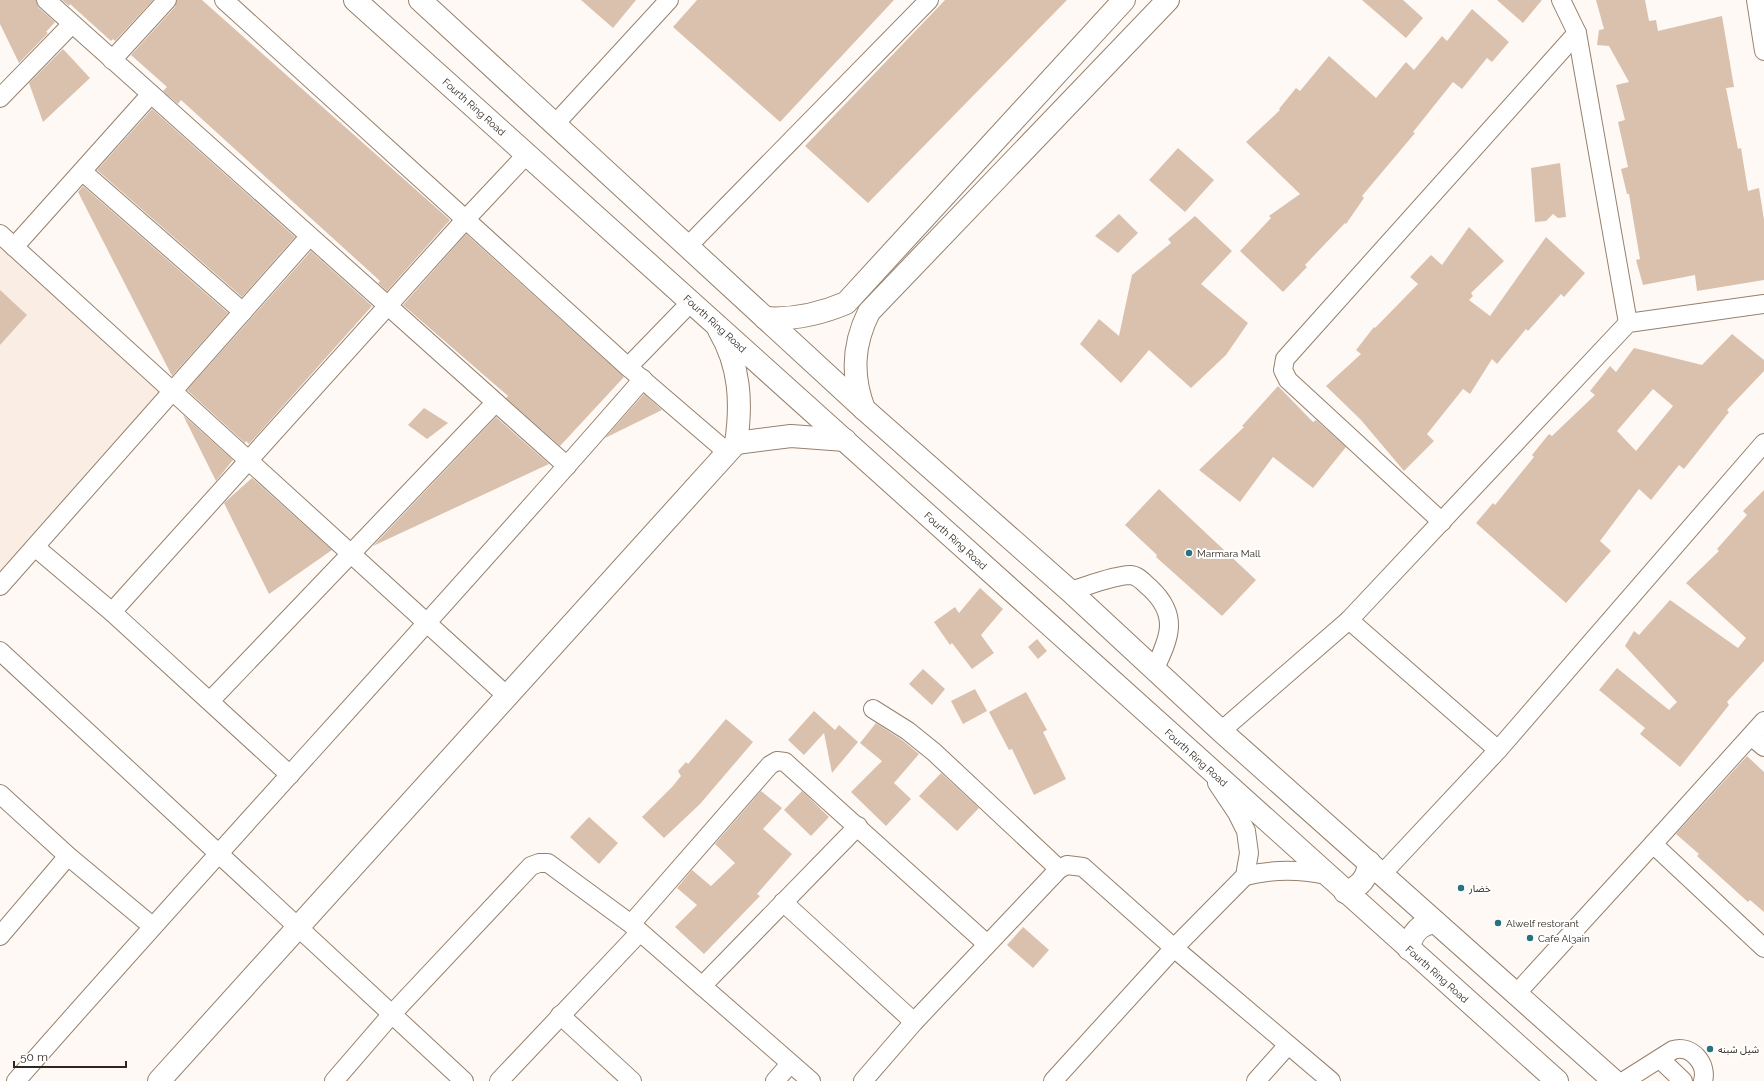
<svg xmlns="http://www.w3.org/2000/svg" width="1764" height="1081" viewBox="0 0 1764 1081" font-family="Raleway,'Noto Sans Arabic',sans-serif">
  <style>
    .built { fill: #faede3 }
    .building { fill: #dac1ad; fill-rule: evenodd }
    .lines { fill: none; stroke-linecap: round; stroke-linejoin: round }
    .minor-casing { stroke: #96806d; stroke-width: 20 }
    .major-casing { stroke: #96806d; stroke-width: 24 }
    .minor { stroke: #fff; stroke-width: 18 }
    .major { stroke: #fff; stroke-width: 22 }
    .poi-dot { fill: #2b727f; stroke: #fff; stroke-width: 1.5 }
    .labels { text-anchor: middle; stroke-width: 4; stroke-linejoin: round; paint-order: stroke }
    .street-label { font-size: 10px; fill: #2f261e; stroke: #fff }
    .poi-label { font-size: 10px; fill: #2f261e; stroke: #fff; text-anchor: start }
  </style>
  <rect width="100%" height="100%" fill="#fef9f5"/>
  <polygon class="built" points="0,236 169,392 0,584"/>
  <g class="building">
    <polygon points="0,0 36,0 39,8 55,22 46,32 48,33 19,63 0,24"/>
    <polygon points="62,0 153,0 115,41 113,39 111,41 70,4 69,6"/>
    <polygon points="177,0 202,0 450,220 387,291 378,283 380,281 181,100 178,104 163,91 167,87 131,55 175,7"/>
    <polygon points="581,0 636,0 613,28"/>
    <polygon points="697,0 894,0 780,122 673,27"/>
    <polygon points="945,0 1067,0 868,203 805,146"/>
    <polygon points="1362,0 1403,0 1423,18 1406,38"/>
    <polygon points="1497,0 1542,0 1523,23"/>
    <polygon points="1596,0 1645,0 1649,21 1656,20 1658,31 1722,16 1734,87 1726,88 1738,149 1741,148 1748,191 1759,188 1764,220 1764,280 1697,291 1695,275 1643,285 1636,260 1640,259 1629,194 1627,194 1621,169 1628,167 1618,122 1625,120 1616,85 1629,82 1609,46 1597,45 1599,30 1604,29"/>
    <polygon points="1472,9 1509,42 1492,62 1487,58 1462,89 1453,82 1413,132 1415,133 1362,196 1364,198 1346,224 1345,223 1305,265 1307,267 1283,292 1240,251 1271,218 1269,216 1300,194 1246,142 1280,110 1279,109 1296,88 1300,91 1329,56 1376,98 1406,62 1414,70 1442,36 1447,41"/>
    <polygon points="63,49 90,78 43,122 29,83"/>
    <polygon points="152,109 295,237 242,297 97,170"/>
    <polygon points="1178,148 1214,180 1185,212 1149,180"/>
    <polygon points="1560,163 1566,217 1558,218 1553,214 1546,221 1535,222 1531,168"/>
    <polygon points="83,186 228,313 172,376 78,192"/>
    <polygon points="1119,214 1138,233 1118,253 1095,236"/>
    <polygon points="1195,216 1232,251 1201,284 1248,323 1226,355 1191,388 1149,350 1121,383 1080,344 1099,319 1119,336 1132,275 1171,243 1168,239"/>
    <polygon points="1469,227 1504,261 1471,293 1473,296 1469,300 1490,316 1546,237 1585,273 1564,297 1561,294 1528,331 1526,329 1497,364 1492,359 1470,394 1463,389 1427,434 1434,441 1404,471 1361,420 1326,386 1361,354 1356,350 1374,327 1375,328 1418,284 1410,277 1431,255 1442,265"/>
    <polygon points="466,234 624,377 560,446 506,398 508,396 403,305"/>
    <polygon points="311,251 372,306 249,444 246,441 245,443 187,390"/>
    <polygon points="0,290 27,315 0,345"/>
    <path d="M1732,334L1764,360V371L1727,410L1729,412L1684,469L1679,465L1651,500L1639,489L1600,541L1611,551L1566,603L1476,523L1493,503L1495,505L1534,457L1532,455L1549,434L1552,436L1595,395L1590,391L1610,366L1616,372L1634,348L1702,365ZM1653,389L1673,406L1636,451L1617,431Z"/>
    <polygon points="1278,386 1313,422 1316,420 1346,447 1313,488 1273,457 1240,502 1199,470 1244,427 1242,426"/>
    <polygon points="644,394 662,410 605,438"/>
    <polygon points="424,408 448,423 427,439 408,425"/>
    <polygon points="183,415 233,460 216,481"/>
    <polygon points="496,417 549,464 373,546"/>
    <polygon points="252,478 332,550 269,594 224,503"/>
    <polygon points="1159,489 1256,580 1222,616 1156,557 1157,555 1125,525"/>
    <polygon points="1764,490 1764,661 1727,702 1729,705 1680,767 1640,734 1645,728 1599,690 1617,668 1669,710 1677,702 1625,646 1634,631 1639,635 1670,600 1738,648 1746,638 1686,583 1719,551 1717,549 1747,515 1743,511"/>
    <polygon points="980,588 1003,609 981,635 994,653 972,669 952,643 950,645 934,622 955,607 959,613"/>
    <polygon points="1037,639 1047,651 1038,659 1028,647"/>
    <polygon points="923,669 945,689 932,705 909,684"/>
    <polygon points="975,689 987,711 963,724 951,701"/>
    <polygon points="1026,692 1047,730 1043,732 1066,779 1034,795 1012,749 1009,750 989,712"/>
    <polygon points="814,711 835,730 839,725 858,742 832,773 824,733 804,755 788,740"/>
    <polygon points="726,719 753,742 700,804 664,838 642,817 673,786 681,776 678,771 686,762 688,764"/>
    <polygon points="876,723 902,740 919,754 894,783 911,799 886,826 851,792 882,761 860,743"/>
    <polygon points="1747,756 1764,772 1764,912 1750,900 1748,902 1697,856 1699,854 1676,834"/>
    <polygon points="941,773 979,808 957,831 919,796"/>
    <polygon points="761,791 782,808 763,829 792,854 757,894 760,896 704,954 675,927 697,905 677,888 692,870 711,886 735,863 715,844"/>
    <polygon points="802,791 829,817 811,836 784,810"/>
    <polygon points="589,817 618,843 599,864 570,837"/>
    <polygon points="1023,927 1049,950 1033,968 1007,945"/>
  </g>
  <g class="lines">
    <defs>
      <g id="minor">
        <polyline points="46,0 567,466"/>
        <polyline points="224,0 628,367 727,452"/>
        <polyline points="1561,0 1577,33 1628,323"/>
        <polyline points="1756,0 1764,51"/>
        <polyline points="112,60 167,0"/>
        <polyline points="0,98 72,24"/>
        <polyline points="555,124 669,0"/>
        <polyline points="83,172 243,312"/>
        <polyline points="0,234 506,695"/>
        <polyline points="14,247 151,94"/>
        <polyline points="687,247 929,0"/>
        <polyline points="628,367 692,301"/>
        <polyline points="1442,522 1288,380 1283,370 1285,359 1577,33"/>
        <polyline points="35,547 112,612 290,775"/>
        <polyline points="0,586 309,237"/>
        <path d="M1070,591C1088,586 1110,576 1130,575C1138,575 1144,583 1150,588C1179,615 1170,637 1155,668"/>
        <polyline points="112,612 465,220 527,154"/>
        <polyline points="0,651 464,1081"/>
        <polyline points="210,701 495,403"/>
        <polyline points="873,709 908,731 934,752 1059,869 1067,865 1083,867 1174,948 1331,1081"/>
        <polyline points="1221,731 1349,620"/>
        <polyline points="1751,736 1764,747"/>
        <polyline points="1498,750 1349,620 1628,323 1764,304"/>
        <polyline points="0,794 68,856 152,926"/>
        <polyline points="1653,844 1764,721"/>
        <polyline points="1382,874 1498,750 1764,443"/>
        <path d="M1245,876C1273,869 1298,869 1326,875"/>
        <polyline points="783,902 914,1022"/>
        <polyline points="631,924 770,765 777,761 785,762 987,944"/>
        <polyline points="0,936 68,856"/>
        <polyline points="702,986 858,826"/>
        <polyline points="1515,995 1653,844 1764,948"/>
        <polyline points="560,1015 632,1081"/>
        <polyline points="1660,1059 1683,1081"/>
        <path d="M16,1081C223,845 437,616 643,379"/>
        <polyline points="334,1081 391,1015 531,866 539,863 548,863 631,924 811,1081"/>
        <polyline points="499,1081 640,932"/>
        <polyline points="775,1081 790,1064"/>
        <polyline points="863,1081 914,1022 1059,869"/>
        <polyline points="1053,1081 1174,948 1245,876 1249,853 1246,831 1237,813 1217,783"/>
        <polyline points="1256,1081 1288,1045"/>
        <path d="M1624,1081L1673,1050C1691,1044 1708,1064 1703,1081"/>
      </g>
      <g id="major">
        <path id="s1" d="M355,0C757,359 1155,722 1557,1081"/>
        <polyline points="420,0 864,409 1070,591 1221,731 1614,1081"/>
        <path d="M765,318C793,320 820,314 846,303L1124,0"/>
        <path d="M864,409C851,375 853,344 869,312L1168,0"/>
        <polyline points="736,443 791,436 845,440"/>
        <path d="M1345,892C1360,887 1368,878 1369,862"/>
        <path d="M1409,949C1411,934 1419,924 1435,922"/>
        <path d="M159,1081L736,443C742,403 740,365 719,330"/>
      </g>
    </defs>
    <use href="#minor" class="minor-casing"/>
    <use href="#major" class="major-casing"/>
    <use href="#minor" class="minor"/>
    <use href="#major" class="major"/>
  </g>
  <g class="poi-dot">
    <circle cx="1189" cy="553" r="4"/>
    <circle cx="1461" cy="888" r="4"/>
    <circle cx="1498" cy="923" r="4"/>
    <circle cx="1530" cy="938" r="4"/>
    <circle cx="1710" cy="1049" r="4"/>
  </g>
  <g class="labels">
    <g class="street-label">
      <text dy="4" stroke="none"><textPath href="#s1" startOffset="160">Fourth Ring Road</textPath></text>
      <text dy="4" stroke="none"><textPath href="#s1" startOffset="484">Fourth Ring Road</textPath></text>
      <text dy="4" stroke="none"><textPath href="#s1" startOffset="808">Fourth Ring Road</textPath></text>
      <text dy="4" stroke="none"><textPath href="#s1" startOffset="1132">Fourth Ring Road</textPath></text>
      <text dy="4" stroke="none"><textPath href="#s1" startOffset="1456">Fourth Ring Road</textPath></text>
    </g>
    <g class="poi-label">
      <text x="1197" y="557">Marmara Mall</text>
      <text x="1469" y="892">خضار</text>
      <text x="1506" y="927">Alwelf restorant</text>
      <text x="1538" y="942">Cafe Al3ain</text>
      <text x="1718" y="1053">شيل شبنه</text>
    </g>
  </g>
  <path d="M14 1061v6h112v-6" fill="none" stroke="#2f261e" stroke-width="2"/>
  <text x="20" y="1061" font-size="12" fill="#2f261e" stroke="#ffffff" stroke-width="3" paint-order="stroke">50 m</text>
</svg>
